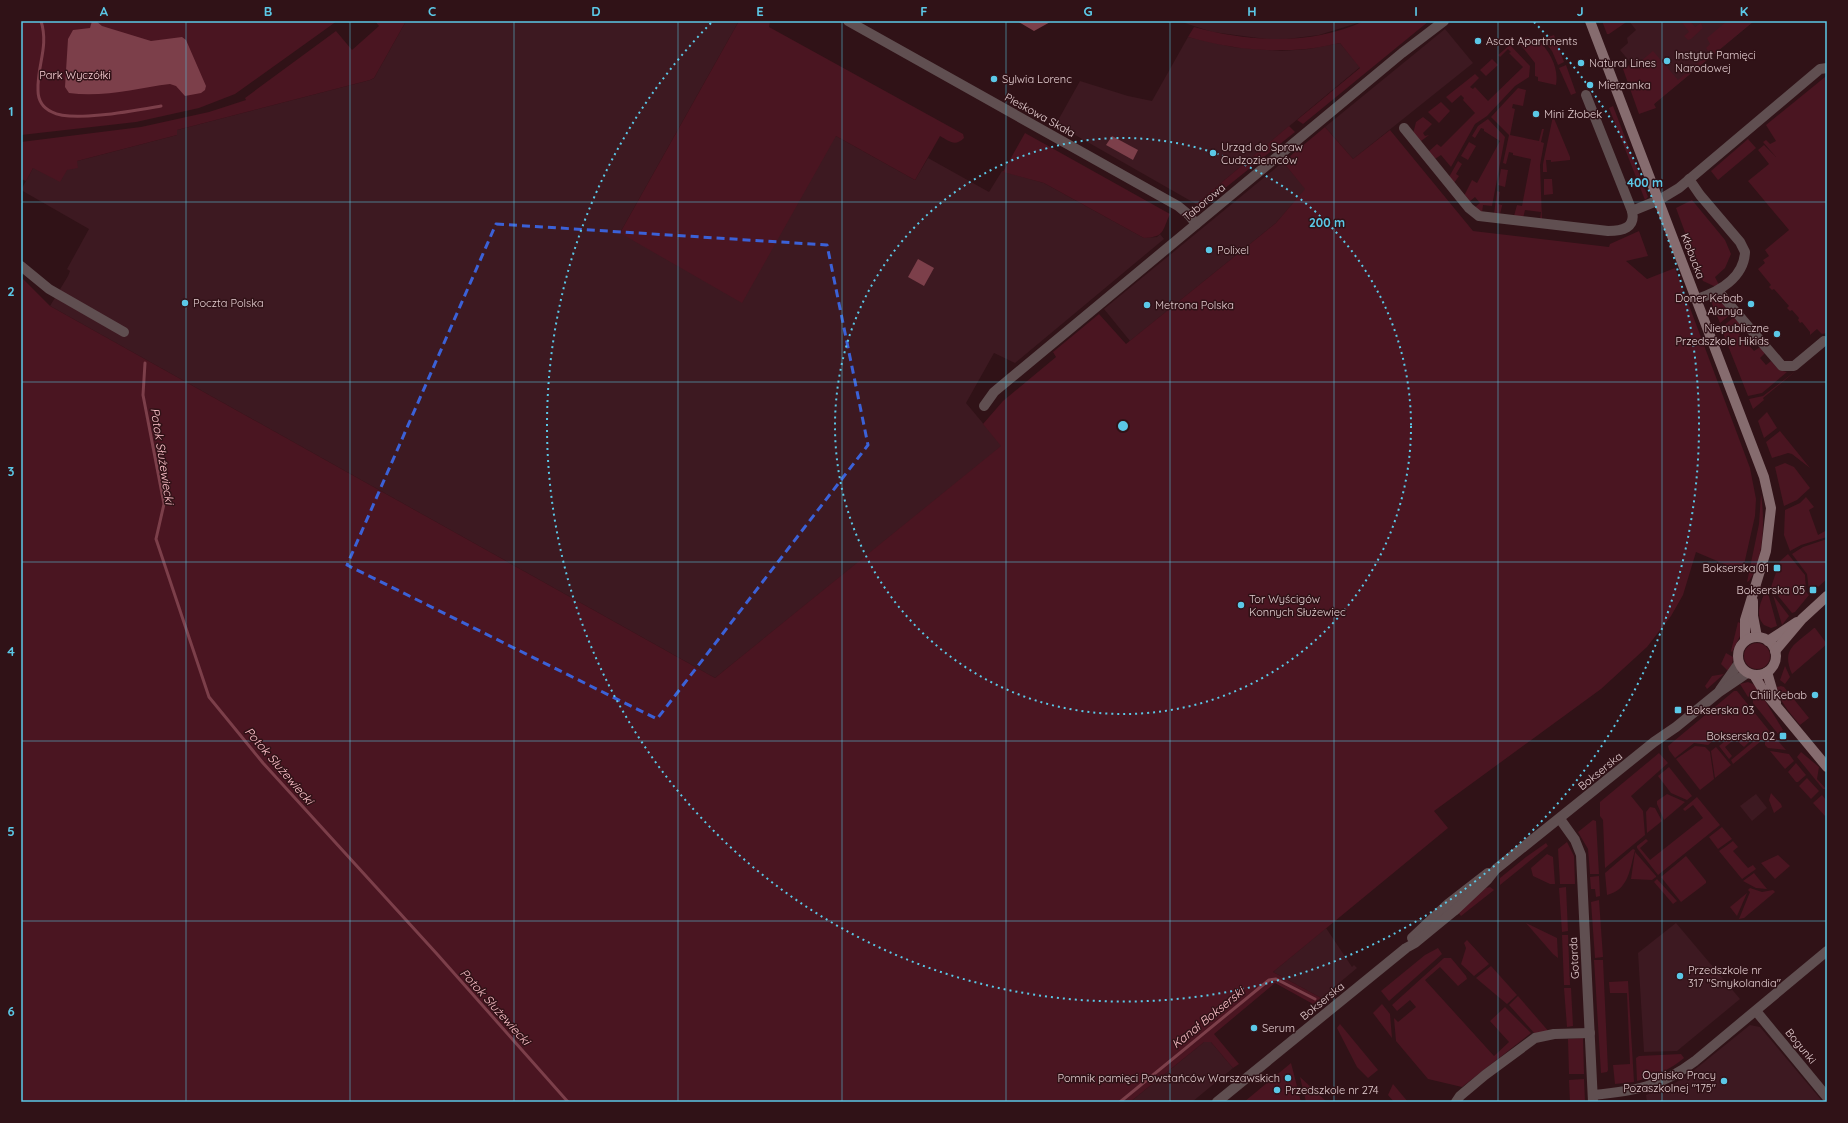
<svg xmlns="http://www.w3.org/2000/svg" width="1848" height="1123" viewBox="0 0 1848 1123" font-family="Quicksand,sans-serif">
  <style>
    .built { fill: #3d1921 }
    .green { fill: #4a1521 }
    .water { fill: #7c3f4a }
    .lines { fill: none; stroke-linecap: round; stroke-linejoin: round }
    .stream { stroke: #7c3f4a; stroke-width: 3 }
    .street { stroke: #604f51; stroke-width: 10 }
    .secondary { stroke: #866c6f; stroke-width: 10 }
    .marked { fill: none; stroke: #3b61d7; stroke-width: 3; stroke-dasharray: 8 5; stroke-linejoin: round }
    .grid { fill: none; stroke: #5bc8e7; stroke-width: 1; stroke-opacity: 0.55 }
    .ring { fill: none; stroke: #5bc8e7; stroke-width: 2; stroke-dasharray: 2 4 }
    .poi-dot { fill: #5bc8e7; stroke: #301217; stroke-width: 1.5 }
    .labels { text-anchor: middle; stroke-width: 3; stroke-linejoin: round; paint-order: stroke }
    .poi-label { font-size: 11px; fill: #e2cccf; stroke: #301217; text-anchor: start }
    .park-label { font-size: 11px; fill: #fed5da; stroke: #301217 }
    .street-label { font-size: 11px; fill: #e2cccf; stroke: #301217 }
    .water-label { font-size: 12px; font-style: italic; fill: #fec2ca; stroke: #301217 }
    .centre { fill: #5bc8e7; stroke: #301217; stroke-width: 2 }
    .ring-label { font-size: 12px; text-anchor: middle; font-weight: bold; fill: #5bc8e7; stroke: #301217; stroke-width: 3; stroke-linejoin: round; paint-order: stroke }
    .neatline { fill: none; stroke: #5bc8e7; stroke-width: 1.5 }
    .grid-label { font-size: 13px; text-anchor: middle; font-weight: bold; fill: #5bc8e7 }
  </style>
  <rect width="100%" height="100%" fill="#301217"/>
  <g class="built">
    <polygon points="406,21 739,21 620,233 836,136 915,180 928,158 989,192 1002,171 1044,183 1144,238 1157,237 1160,234 1164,239 1015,363 994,353 966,403 1002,446 715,678 50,306 68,276 70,271 67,269 89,229 21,190 33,168 67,170 77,161 177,135 177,130 370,80 374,78"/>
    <polygon points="1179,21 1364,21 1319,35 1287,39 1266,39 1212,32"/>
    <polygon points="1629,21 1754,21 1654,104 1634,67 1620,50 1628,43 1627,38 1636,30"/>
    <polygon points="1445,29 1473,63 1353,159 1325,127"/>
    <polygon points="1188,37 1233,47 1281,51 1308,49 1340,43 1360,67 1196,204 1056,124 1080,81 1128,96 1152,101"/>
    <polygon points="1283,162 1306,189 1276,223 1130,341 1104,309"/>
    <polygon points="1756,794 1767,808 1752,821 1740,806"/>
    <polygon points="1676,923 1740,999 1677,1051 1644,1052 1638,953"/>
    <polygon points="1326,928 1352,967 1354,965 1357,968 1321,998 1273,972"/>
    <polygon points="1750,1025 1760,1027 1823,1102 1647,1102 1646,1095 1672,1085 1693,1071"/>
    <polygon points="1204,1042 1211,1042 1233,1068 1192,1102 1130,1102"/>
  </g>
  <g class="green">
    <polygon points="21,21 337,21 235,94 199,108 136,122 21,135"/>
    <polygon points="375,21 406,21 374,78 370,80 177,130 177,135 77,161 78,168 67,170 60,182 33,168 26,181 21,179 21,142 141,127 209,112 246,100 245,98 336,31 352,50 379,26"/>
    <path d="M739,21H770L769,27L963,134L964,138C955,147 949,141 940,136L915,180L836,136L742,303L620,233Z"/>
    <path d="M1364,21H1429L1303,124L1297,120L1360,68L1340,43C1329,45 1317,48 1306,49C1266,53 1227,48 1188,37L1194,27C1249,42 1311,46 1364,21Z"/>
    <polygon points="1602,21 1628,21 1609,34 1607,34"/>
    <polygon points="1681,21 1690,21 1695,27 1701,23 1703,28 1691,39 1688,40 1684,36 1689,32"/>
    <polygon points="1727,21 1754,21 1654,104 1656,108 1639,114 1623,69 1631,64 1634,67 1653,51 1678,80 1710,53 1706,48 1710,44 1707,38"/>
    <polygon points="1554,35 1564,62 1558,65 1552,51 1543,39"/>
    <path d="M1526,37L1533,39L1535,42L1539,40C1550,53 1559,67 1556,85L1538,81V77L1535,76V63L1520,44L1521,40Z"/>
    <polygon points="1510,45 1530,66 1529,77 1515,86 1487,116 1475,124 1451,167 1441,155 1435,159 1428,152 1437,144 1441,147 1475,113 1463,100 1464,98 1461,95 1452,103 1446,97 1475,74 1479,78 1470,87 1473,89 1475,87 1488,101 1523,67 1509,53 1511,52 1508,49 1500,57 1498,55"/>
    <polygon points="1492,59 1498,65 1486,76 1480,70"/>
    <polygon points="1566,65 1576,93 1571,95 1559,68"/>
    <polygon points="1825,77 1827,77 1827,333 1822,334 1817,329 1810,335 1810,332 1802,322 1800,323 1798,320 1799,318 1792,310 1790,311 1787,308 1789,306 1774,289 1772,290 1769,287 1771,285 1758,269 1765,263 1763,260 1769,256 1765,250 1789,230 1748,181 1769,164 1758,150 1764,145 1776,157 1763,142 1766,140 1770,144 1776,141 1766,125"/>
    <polygon points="1518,88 1526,90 1523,106 1513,104 1512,108 1515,109 1510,135 1539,141 1542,129 1544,129 1541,142 1544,143 1540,165 1542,220 1540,220 1541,212 1525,210 1523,218 1514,216 1517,205 1522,206 1531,159 1513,155 1513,153 1509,152 1506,164 1503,163 1509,135 1491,117"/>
    <polygon points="1441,102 1450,111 1439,123 1428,112"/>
    <polygon points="1613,106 1648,197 1645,200 1609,108"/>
    <polygon points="1553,116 1570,157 1570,160 1551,162 1551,160 1546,160 1547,172 1543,172 1543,164"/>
    <polygon points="1423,117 1432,124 1423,133 1425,136 1429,135 1421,141 1413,134 1416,122"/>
    <polygon points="1488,119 1505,137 1492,206 1483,205 1482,213 1474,208 1480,203 1475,197 1469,202 1464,196 1472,180 1477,183 1500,141 1484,131 1484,129 1481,128 1475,138 1472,136 1478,126"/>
    <polygon points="1289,126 1295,132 1204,205 1201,206 1196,204"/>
    <polygon points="1325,127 1353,159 1390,130 1473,231 1609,247 1610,244 1639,231 1648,256 1626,261 1647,279 1675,268 1750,468 1756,499 1755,516 1743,569 1729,566 1696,552 1683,595 1671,616 1647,647 1601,689 1434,811 1448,828 1273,972 1321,998 1313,1004 1275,983 1214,1034 1239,1064 1233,1068 1211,1042 1204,1042 1130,1102 21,1102 21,277 50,306 715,678 1001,446 983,424 1003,401 1056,357 1053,352 1099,314 1126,344 1276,223 1305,189 1283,162"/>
    <path d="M1025,133L1170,214C1162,231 1165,237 1144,238L1044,183L1003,172Z"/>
    <polygon points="1748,139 1756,148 1718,180 1711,171"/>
    <polygon points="1469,142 1476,146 1468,160 1461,156"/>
    <polygon points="1458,161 1462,164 1456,174 1459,176 1454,183 1449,177"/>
    <polygon points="1501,169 1508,170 1505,187 1498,185"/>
    <polygon points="1544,179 1552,179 1553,194 1544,195"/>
    <polygon points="1497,191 1500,192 1498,204 1502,205 1503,202 1500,214 1494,214"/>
    <polygon points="1692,200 1725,240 1731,254 1725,268 1715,277 1719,285 1716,287 1703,281 1676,208"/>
    <polygon points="1713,298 1719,299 1731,314 1720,323 1710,299"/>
    <polygon points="1734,317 1745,329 1739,334 1754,351 1760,347 1765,353 1760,358 1766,365 1771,361 1779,370 1787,372 1762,393 1748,396 1721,328"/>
    <polygon points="1797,370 1763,398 1764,400 1753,409 1749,399 1763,396"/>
    <polygon points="1767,412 1777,428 1764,438 1758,421"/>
    <polygon points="1780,431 1810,468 1792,454 1788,453 1772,458 1766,442"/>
    <polygon points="1785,463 1794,467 1810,488 1797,500 1784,506 1775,467"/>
    <path d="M1761,494C1765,519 1764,560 1749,581L1747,582L1759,524Z"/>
    <polygon points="1806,497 1814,507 1809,510 1818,535 1827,530 1827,537 1801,545 1790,551 1784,535 1785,510 1800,503"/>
    <polygon points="1827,539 1827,579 1818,587 1816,585 1809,591 1807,574 1792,554 1803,547"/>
    <polygon points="1788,554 1805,575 1806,592 1809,595 1795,612 1792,613 1771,587 1780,561"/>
    <path d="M1767,589L1777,626L1771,628L1764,625C1754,615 1761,600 1767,589Z"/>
    <polygon points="1773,595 1789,616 1782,625"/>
    <polygon points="1738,622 1740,623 1740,636 1732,652 1731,651"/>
    <path d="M1814,628H1815L1827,644L1792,674C1781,648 1795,645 1814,628Z"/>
    <circle cx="1757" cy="656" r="13"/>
    <polygon points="1726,653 1733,657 1732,665 1728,671 1721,664"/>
    <polygon points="1785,666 1790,677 1785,684 1780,680"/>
    <polygon points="1724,674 1707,689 1705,686 1712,676"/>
    <polygon points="1748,682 1753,684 1758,689 1748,697 1740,684"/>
    <path d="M1781,686L1784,687L1809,718L1800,725C1791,714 1779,702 1777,687Z"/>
    <path d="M1734,691H1737L1771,733L1762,740C1748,736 1736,732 1722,738L1718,736L1708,745L1694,743L1675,758L1669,750L1668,746Z"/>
    <polygon points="1761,694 1783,730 1778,734 1753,703 1753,700"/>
    <polygon points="1773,735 1786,750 1768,748 1765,745 1765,741"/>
    <polygon points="1731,736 1748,737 1750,741 1744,747 1735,739 1725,747 1732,756 1729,759 1719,746"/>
    <polygon points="1754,741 1760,742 1733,764 1731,760"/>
    <polygon points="1695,746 1705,747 1710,752 1714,779 1700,790 1676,759"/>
    <polygon points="1716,747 1731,765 1715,778 1711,751"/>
    <polygon points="1770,751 1789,754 1794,761 1785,769"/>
    <polygon points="1801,752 1819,767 1817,779 1826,789 1823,789 1797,757"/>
    <polygon points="1659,753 1668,763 1631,796 1643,811 1645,835 1605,868 1603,820 1600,816 1600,802"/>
    <polygon points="1796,763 1806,775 1798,782 1796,782 1788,772"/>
    <polygon points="1669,767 1692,796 1687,800 1671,793 1658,776"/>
    <polygon points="1807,778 1819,791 1811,799 1799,786"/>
    <polygon points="1771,793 1781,804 1782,807 1774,813 1769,800"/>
    <polygon points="1667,794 1685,802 1664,820 1657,804 1657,801"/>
    <polygon points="1822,795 1827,801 1827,814 1825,816 1813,803"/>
    <polygon points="1697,797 1720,825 1658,875 1637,848 1637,846 1646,839 1648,841 1640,848 1650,860 1703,818 1693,805 1685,811 1683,809"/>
    <polygon points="1650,807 1655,808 1662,821 1647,833 1646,812"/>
    <polygon points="1593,820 1596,821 1599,874 1590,874 1588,849 1578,832"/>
    <polygon points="1722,827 1732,839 1718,849 1709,837"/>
    <polygon points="1733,841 1738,847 1733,851 1748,868 1753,865 1756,869 1742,879 1719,851"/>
    <polygon points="1567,842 1574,856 1575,884 1560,884 1558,849"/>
    <polygon points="1546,843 1548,846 1500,885 1500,878 1526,857"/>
    <path d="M1633,849L1635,850C1630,868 1629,890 1607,895L1605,873Z"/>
    <polygon points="1635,852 1656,876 1656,877 1652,880 1631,879"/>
    <polygon points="1547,854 1553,857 1555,884 1550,884 1533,876 1531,868"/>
    <polygon points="1778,855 1790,866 1775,879 1761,863"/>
    <polygon points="1686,856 1706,881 1706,883 1681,902 1661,877"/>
    <polygon points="1754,873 1767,889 1756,888 1743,881"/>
    <polygon points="1599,876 1600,896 1596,897 1595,889 1591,889 1590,877"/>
    <polygon points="1657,879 1677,901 1673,904 1654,882"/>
    <polygon points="1490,887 1494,890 1461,916 1458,912 1486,888"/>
    <polygon points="1566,887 1568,931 1562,932 1559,888"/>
    <polygon points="1750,888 1762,892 1773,890 1775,892 1744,918 1739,919 1750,892 1748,890"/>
    <polygon points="1747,893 1737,916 1730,907"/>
    <polygon points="1599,900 1603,957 1595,958 1591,902"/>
    <polygon points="1526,923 1557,938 1558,958 1553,954"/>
    <polygon points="1562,935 1568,935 1570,985 1564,985"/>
    <polygon points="1467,940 1489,964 1474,976 1461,964 1466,948 1464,943"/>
    <polygon points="1438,948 1442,954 1389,1001 1381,991 1425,955"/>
    <polygon points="1444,958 1451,958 1466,976 1467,979 1458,986 1440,967 1425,980 1494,1056 1509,1042 1490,1021 1505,1007 1531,1033 1462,1087 1428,1079 1396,1041 1394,1018 1398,1022 1416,1007 1410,1000 1397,1011 1392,1005"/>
    <polygon points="1594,960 1603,960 1608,1070 1607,1072 1601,1073"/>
    <polygon points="1491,966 1517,995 1507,1004 1476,978"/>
    <polygon points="1628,981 1634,1082 1615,1084 1613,1065 1630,1064 1627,993 1610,993 1609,982"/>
    <polygon points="1564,988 1571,988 1573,1026 1567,1027"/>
    <polygon points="1518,996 1550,1033 1536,1035 1509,1005"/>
    <polygon points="1382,1004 1390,1014 1392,1038 1373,1013"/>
    <polygon points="1340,1024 1378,1070 1368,1078 1357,1067 1337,1028"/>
    <polygon points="1583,1038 1584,1074 1569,1074 1568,1039"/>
    <path d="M1681,1054L1684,1058C1671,1069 1654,1077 1637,1081L1636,1058L1639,1056Z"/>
    <polygon points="1291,1063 1301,1102 1244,1102"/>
    <polygon points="1300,1077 1327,1102 1306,1102"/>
    <polygon points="1584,1079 1585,1102 1570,1102 1569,1080"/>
    <polygon points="1393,1084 1408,1102 1394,1102 1388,1095"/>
  </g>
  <g class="water">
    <path d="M92,21H96L102,26L151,41L182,37L186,40L206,86L205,90L201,93L185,96L176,86L170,84C137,88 103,98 69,93L65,87L68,39L73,30L90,28Z"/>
    <polygon points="1017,21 1052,21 1034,31"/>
    <polygon points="1112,136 1138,150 1133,160 1106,145"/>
    <polygon points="918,259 934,268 924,286 908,277"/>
  </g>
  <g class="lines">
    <g class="stream">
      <path d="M41,21C49,47 37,65 38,90C38,100 43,108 52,112C71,123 138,110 161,106"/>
      <polyline points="145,363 143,395 164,504 156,539 209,697 263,763 437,954 568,1102"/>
      <polyline points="1120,1102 1269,980 1276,979 1315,999"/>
    </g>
    <g class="street">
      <polyline points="848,21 1178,206 1189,215 1196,224"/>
      <polyline points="1586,95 1632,211"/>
      <path d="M1404,128L1469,208L1479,216L1608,231C1622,231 1636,228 1632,211L1659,200L1679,188L1820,69L1827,68"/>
      <path d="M1689,179L1700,195L1740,242L1745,252C1744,278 1718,292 1697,299"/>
      <polyline points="21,266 49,289 124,332"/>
      <polyline points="1718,291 1782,366 1794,366 1824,341"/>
      <polyline points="984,406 994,392 1402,53 1444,21"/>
      <polyline points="1720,690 1739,663"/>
      <polyline points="1560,819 1575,840 1581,855 1593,1102"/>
      <polyline points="1412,938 1448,904 1488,873"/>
      <polyline points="1756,1011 1827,1097"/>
      <path d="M1593,1095C1634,1091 1661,1087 1695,1061L1827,951"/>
      <polyline points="1217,1102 1406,948 1415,943 1454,911 1488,879 1496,869 1654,742 1676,727 1719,692 1747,673"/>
      <polyline points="1456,1102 1460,1096 1485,1075 1535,1038 1554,1034 1590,1033"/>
    </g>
    <g class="secondary">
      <polyline points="1590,21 1743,422 1764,477 1771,508 1766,551 1745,620 1745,641"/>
      <polyline points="1753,601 1753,616 1757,637"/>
      <circle cx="1757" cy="656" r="19"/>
      <polyline points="1768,641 1797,622"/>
      <polyline points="1775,651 1802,619 1827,596"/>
      <polyline points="1767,672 1776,703"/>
      <polyline points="1754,675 1763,690 1827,767"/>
    </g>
  </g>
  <path class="marked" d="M496,224L827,245L868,445L657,719L347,565Z"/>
  <path class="grid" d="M186,21V1102M350,21V1102M514,21V1102M678,21V1102M842,21V1102M1006,21V1102M1170,21V1102M1334,21V1102M1498,21V1102M1662,21V1102M21,202H1827M21,382H1827M21,562H1827M21,741H1827M21,921H1827"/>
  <g class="ring">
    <circle cx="1123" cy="426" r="288"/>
    <path d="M1534 22A576 576 0 1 1 712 22"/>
  </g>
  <g class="poi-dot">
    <circle cx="1478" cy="41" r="4"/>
    <circle cx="1667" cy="61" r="4"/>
    <circle cx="1581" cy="63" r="4"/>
    <circle cx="994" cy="79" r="4"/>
    <circle cx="1590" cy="85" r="4"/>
    <circle cx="1536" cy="114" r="4"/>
    <circle cx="1213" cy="153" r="4"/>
    <circle cx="1209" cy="250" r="4"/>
    <circle cx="185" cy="303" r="4"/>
    <circle cx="1751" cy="304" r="4"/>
    <circle cx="1147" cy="305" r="4"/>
    <circle cx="1777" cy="334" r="4"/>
    <rect x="1773" y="564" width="8" height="8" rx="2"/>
    <rect x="1809" y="586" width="8" height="8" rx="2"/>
    <circle cx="1241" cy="605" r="4"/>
    <circle cx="1815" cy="695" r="4"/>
    <rect x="1674" y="706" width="8" height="8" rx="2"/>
    <rect x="1779" y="732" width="8" height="8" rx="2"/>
    <circle cx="1680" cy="976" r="4"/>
    <circle cx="1254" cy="1028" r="4"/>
    <circle cx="1288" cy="1078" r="4"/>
    <circle cx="1724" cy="1081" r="4"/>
    <circle cx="1277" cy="1090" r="4"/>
  </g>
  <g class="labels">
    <g class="poi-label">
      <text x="1486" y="45">Ascot Apartments</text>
      <text x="1675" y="59">Instytut Pamięci<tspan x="1675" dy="13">Narodowej</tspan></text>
      <text x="1589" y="67">Natural Lines</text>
      <text x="1002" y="83">Sylwia Lorenc</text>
      <text x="1598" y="89">Mierzanka</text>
      <text x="1544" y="118">Mini Żłobek</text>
      <text x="1221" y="151">Urząd do Spraw<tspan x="1221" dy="13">Cudzoziemców</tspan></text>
      <text x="1217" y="254">Polixel</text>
      <text x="1743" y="302" text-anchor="end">Doner Kebab<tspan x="1743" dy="13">Alanya</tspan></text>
      <text x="193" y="307">Poczta Polska</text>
      <text x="1155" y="309">Metrona Polska</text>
      <text x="1769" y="332" text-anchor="end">Niepubliczne<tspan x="1769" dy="13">Przedszkole Hikids</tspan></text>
      <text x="1769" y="572" text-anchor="end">Bokserska 01</text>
      <text x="1805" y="594" text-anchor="end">Bokserska 05</text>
      <text x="1249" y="603">Tor Wyścigów<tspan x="1249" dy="13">Konnych Służewiec</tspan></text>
      <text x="1807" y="699" text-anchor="end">Chili Kebab</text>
      <text x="1686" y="714">Bokserska 03</text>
      <text x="1775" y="740" text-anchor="end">Bokserska 02</text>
      <text x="1688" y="974">Przedszkole nr<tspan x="1688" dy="13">317 "Smykolandia"</tspan></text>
      <text x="1262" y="1032">Serum</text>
      <text x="1716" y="1079" text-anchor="end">Ognisko Pracy<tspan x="1716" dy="13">Pozaszkolnej "175"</tspan></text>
      <text x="1280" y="1082" text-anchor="end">Pomnik pamięci Powstańców Warszawskich</text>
      <text x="1285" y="1094">Przedszkole nr 274</text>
    </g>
    <g class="park-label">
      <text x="75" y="79">Park Wyczółki</text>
    </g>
    <g class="street-label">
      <text transform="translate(1040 115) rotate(29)" y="4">Pieskowa Skała</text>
      <text transform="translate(1204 202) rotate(-40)" y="4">Taborowa</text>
      <text transform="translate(1693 256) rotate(69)" y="4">Kłobucka</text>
      <text transform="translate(1600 771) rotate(-39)" y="4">Bokserska</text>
      <text transform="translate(1574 958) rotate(-93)" y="4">Gotarda</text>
      <text transform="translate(1322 1001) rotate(-39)" y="4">Bokserska</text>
      <text transform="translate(1801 1046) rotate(51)" y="4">Bogunki</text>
    </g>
    <g class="water-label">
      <text transform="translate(162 456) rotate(81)" y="4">Potok Służewiecki</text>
      <text transform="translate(279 766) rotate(49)" y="4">Potok Służewiecki</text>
      <text transform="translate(495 1007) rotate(48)" y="4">Potok Służewiecki</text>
      <text transform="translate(1208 1018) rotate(-39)" y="4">Kanał Bokserski</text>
    </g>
  </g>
  <circle cx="1123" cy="426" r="6" class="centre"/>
  <g class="ring-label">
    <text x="1645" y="187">400 m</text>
    <text x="1327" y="227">200 m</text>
  </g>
  <rect width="1848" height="1123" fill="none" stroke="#301217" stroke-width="44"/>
  <rect x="22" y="22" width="1804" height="1079" class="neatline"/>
  <g class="grid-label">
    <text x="104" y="16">A</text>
    <text x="268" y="16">B</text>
    <text x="432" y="16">C</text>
    <text x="596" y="16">D</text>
    <text x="760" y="16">E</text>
    <text x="924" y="16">F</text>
    <text x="1088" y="16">G</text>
    <text x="1252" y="16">H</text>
    <text x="1416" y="16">I</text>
    <text x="1580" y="16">J</text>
    <text x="1744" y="16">K</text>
    <text x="11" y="116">1</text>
    <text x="11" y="296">2</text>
    <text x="11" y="476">3</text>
    <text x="11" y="656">4</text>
    <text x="11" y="836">5</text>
    <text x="11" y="1016">6</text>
  </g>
</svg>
